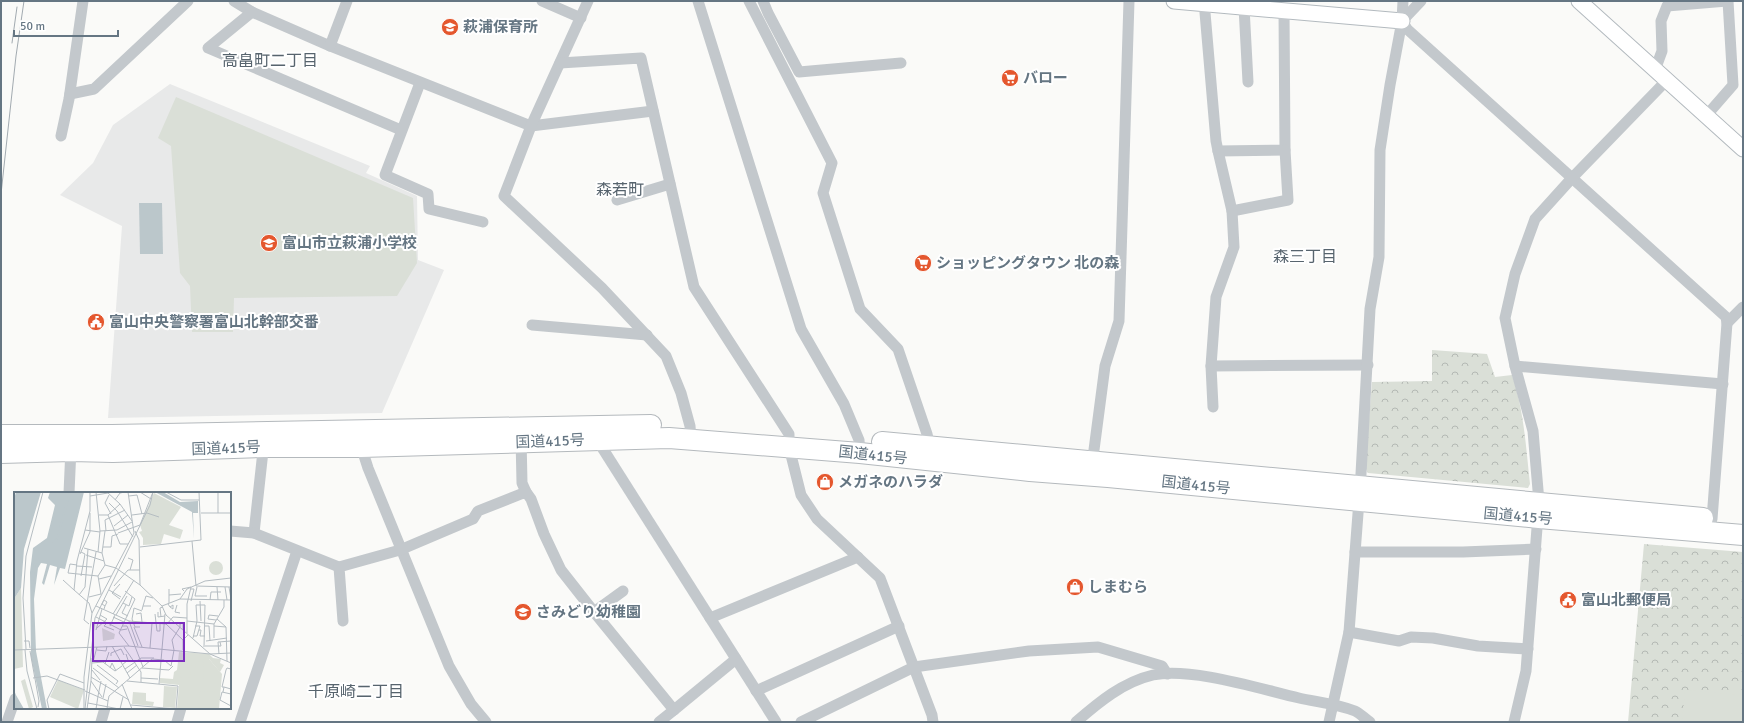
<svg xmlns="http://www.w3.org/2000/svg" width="1744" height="723" viewBox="0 0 1744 723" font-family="Signika,'Noto Sans JP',sans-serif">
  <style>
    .built { fill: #e8e9e9 }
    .park { fill: url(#park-crowns) }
    .garden { fill: #dadfd7 }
    .water { fill: #bbc7cb }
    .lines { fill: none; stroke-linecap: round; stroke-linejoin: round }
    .secondary-casing { stroke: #b3babf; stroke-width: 17 }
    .highway-casing { stroke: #b4b9bd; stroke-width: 22 }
    .street { stroke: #c3c8cc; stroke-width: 11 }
    .secondary { stroke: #fff; stroke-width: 15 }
    .highway { stroke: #fff; stroke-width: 20 }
    .tram { stroke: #a2aab0; stroke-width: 1 }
    .labels { text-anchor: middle; stroke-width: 4; stroke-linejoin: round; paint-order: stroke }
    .poi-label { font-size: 15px; font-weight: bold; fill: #657683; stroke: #fff; text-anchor: start }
    .street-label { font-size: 15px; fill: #657683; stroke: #fff }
    .neighbourhood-label { font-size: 16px; fill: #57646e; stroke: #fff }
    .inset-river { fill: none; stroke: #bbc7cb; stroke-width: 2 }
    .inset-road { fill: none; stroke: #b5bdc2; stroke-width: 1 }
    .view { fill: #7b2cbf; fill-opacity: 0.15; stroke: #7b2cbf; stroke-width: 2 }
    .inset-edge { fill: none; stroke: #657683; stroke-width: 2 }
  </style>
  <defs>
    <pattern id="park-crowns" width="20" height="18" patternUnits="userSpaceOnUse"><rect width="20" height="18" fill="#dadfd7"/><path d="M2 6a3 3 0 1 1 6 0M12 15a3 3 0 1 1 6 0" fill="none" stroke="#b4b9b4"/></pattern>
  </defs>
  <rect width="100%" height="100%" fill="#fafaf8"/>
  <polygon class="built" points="170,84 370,166 366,173 417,196 418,260 444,270 382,413 108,418 122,226 60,195 93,163 113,125"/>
  <g class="park">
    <path d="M1432,350L1487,354L1495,377L1512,375C1524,410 1526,448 1530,484L1528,488L1368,473L1365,467L1372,382L1432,381Z"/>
    <polygon points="1644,544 1743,552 1743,722 1628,722"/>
  </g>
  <g class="garden">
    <polygon points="176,97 413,198 417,263 397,296 234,298 233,332 192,332 190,286 180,273 171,146 158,138"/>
    <polygon points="1685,690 1743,695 1743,722 1682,722"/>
  </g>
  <polygon class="water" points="139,203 162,203 163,254 140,254"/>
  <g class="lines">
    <defs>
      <g id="secondary">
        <polyline points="1174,1 1402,21"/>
        <polyline points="1579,1 1743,149"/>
      </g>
      <g id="highway">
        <polyline points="1,435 112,435 651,425"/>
        <polyline points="882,442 1703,518"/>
        <polyline points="1,453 71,451 113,452 264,447 361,447 669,438 860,453 1030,471 1108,477 1539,518 1743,535"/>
      </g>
    </defs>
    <use href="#secondary" class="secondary-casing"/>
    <use href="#highway" class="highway-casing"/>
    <g class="street">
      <polyline points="234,1 252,12 330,46 531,126 653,111"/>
      <polyline points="542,1 581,18"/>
      <polyline points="588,1 531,126 504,196 602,288 666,356 681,393 690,426 691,439"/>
      <polyline points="698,1 801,329 844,404 859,440 860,453"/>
      <polyline points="749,1 832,163 823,193 860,309 898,349 927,434 931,451"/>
      <polyline points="763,1 768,13 799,72 901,63"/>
      <polyline points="1204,1 1216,141 1218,151 1285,150 1284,11"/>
      <polyline points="1244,7 1248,82"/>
      <polyline points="252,12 208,48 401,130"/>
      <polyline points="1402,21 1407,29 1726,317 1727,323 1712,519"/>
      <polyline points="1402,21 1421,1"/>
      <polyline points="330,46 347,1"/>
      <polyline points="560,63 641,58 694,287 789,434 789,447 801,495 817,519 880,578 932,715 933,722"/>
      <polyline points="1655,70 1662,51 1661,21 1667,6 1727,1"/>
      <polyline points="420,83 385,175 428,194 429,209 483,222"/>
      <polyline points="70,94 94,89 188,1"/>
      <polyline points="1706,116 1733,85 1728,1"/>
      <polyline points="61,136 69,99 83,1"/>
      <polyline points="1218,151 1232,211 1288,200 1285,150"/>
      <polyline points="617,200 670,184"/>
      <polyline points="1727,323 1743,307"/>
      <polyline points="532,325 647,335"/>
      <polyline points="1211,366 1368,365"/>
      <polyline points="1515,366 1723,384"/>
      <polyline points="1213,407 1211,366 1216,297 1234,247 1232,211"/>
      <polyline points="521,437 522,483 526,492"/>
      <polyline points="596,438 776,722"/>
      <polyline points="360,443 368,468 449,666 471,704 486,722"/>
      <polyline points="1092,465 1105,366 1119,321 1129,1"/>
      <polyline points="69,493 71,448"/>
      <polyline points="230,531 254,533 264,442"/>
      <polyline points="254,533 339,567"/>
      <polyline points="1355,552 1463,552 1536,549"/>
      <polyline points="623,591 594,612 674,710 659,722"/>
      <polyline points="710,618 858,557"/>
      <polyline points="343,621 339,567 400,550 473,519 478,511 526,492 531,499 544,534 561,570 594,612"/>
      <polyline points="1349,632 1399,641 1411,637 1433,638 1478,646 1528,649"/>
      <polyline points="756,691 899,626"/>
      <polyline points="674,710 736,659"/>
      <polyline points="7,722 15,699"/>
      <polyline points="101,722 105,708"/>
      <polyline points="177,722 181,708"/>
      <polyline points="240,722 297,551"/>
      <polyline points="801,722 914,667 1029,651 1098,647 1162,666 1167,674"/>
      <path d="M1076,722C1099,702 1123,682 1153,675C1191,667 1260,689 1299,698C1317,702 1338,704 1355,711C1360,713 1365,719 1370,722"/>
      <polyline points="1329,722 1349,632 1361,474 1370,309 1379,257 1380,150 1390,85 1402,21 1403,1"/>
      <polyline points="1514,722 1526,671 1539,502 1533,431 1515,366 1505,318 1515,274 1535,219 1572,178 1667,80"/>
    </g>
    <use href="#secondary" class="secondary"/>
    <use href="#highway" class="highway"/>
    <g class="tram">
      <polyline points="12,43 17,7"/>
      <polyline points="1,194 16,56 24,1"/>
    </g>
  </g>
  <defs>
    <symbol id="school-disc" viewBox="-11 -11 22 22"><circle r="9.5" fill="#e4572e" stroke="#fff"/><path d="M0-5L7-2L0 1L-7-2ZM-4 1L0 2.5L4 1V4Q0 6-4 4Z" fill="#fff"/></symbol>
    <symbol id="supermarket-disc" viewBox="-11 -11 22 22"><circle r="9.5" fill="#e4572e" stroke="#fff"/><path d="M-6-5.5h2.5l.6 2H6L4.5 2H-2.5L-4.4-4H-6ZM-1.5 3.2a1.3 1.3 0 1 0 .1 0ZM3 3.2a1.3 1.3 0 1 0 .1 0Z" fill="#fff"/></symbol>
    <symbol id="civic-disc" viewBox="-11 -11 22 22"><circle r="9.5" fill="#e4572e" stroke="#fff"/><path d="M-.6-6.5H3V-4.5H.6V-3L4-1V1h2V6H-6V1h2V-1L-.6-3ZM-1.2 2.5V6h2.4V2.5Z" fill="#fff"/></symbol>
    <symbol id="shop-disc" viewBox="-11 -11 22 22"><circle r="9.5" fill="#e4572e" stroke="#fff"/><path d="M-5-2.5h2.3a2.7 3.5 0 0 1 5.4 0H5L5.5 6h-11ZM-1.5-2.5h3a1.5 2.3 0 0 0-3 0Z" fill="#fff"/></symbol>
  </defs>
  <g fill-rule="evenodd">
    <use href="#school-disc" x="440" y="17" width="20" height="20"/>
    <use href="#supermarket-disc" x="1000" y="68" width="20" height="20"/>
    <use href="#school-disc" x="259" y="233" width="20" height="20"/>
    <use href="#supermarket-disc" x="913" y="253" width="20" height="20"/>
    <use href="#civic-disc" x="86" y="312" width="20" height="20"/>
    <use href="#shop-disc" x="815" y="472" width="20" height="20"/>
    <use href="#shop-disc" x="1065" y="577" width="20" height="20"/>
    <use href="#civic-disc" x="1558" y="590" width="20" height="20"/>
    <use href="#school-disc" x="513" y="602" width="20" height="20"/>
  </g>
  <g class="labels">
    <g class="poi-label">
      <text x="463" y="32">萩浦保育所</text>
      <text x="1023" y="83">バロー</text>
      <text x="282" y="248">富山市立萩浦小学校</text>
      <text x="936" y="268">ショッピングタウン 北の森</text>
      <text x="109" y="327">富山中央警察署富山北幹部交番</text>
      <text x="838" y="487">メガネのハラダ</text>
      <text x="1088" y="592">しまむら</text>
      <text x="1581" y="605">富山北郵便局</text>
      <text x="536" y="617">さみどり幼稚園</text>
    </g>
    <g class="street-label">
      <text transform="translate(550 441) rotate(-2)" y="5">国道415号</text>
      <text transform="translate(226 448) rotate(-2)" y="5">国道415号</text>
      <text transform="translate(873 455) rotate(6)" y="5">国道415号</text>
      <text transform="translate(1196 485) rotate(6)" y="5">国道415号</text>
      <text transform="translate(1518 516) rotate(5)" y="5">国道415号</text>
    </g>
    <g class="neighbourhood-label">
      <text x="270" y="66">高畠町二丁目</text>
      <text x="620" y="195">森若町</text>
      <text x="1305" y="262">森三丁目</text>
      <text x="356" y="697">千原崎二丁目</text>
    </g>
  </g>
  <g transform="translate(14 492)">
    <rect width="217" height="217" fill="#fafaf8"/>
    <path d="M7,96L9,175L0,177V107ZM195,162L199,166L207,167L206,171L210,173L206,180L195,167ZM11,187L19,215L15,217L7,189Z" fill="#dadfd7"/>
    <path d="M165,160L195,162V167L208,182L205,217H163L165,193L146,191V186L159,187L160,180L163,178ZM44,188L70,198L64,217L36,205Z" fill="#dadfd7"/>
    <path d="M140,1L167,15L155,33L169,38L166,47L150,42L147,52L129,53V46L125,40L128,39L126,33ZM195 76a7 7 0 1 1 14 0a7 7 0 1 1-14 0ZM88,136L101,142L100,147L89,149ZM167,167L178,168L176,186L166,185ZM182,169L190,170L189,187H180ZM150,194L163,195L161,216L149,215ZM186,199L203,200V217H184ZM119,200L132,201V209L140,210L139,214L118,212Z" fill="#dadfd7"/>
    <path d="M2,0H27L10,57L7,96L0,107V7ZM36,0H70L51,77L46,76L40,93L43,75L36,73L30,93L28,91L33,72L27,71L24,76L20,107L22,159L33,217H28L17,165L16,80L19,56L33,46L41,13L34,6ZM141,0H149L166,10L184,9V21H179L180,47L178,20ZM0,198L2,203L10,217H0Z" fill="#bbc7cb"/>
    <path class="inset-river" d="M20,155L18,93L21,72L43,47L56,0M20,158L22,183L31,217"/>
    <path class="inset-road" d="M82,0L86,39L84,60M93,0L106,12L118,29M126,0L137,7M152,0L167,8H185M204,0V21M95,3L91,11L97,22M76,4L94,1M115,4L123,3L128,22M101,8L106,1L111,0M95,11L103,19L119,45M187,21H217M85,23H94L106,12M94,23L106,52H114M118,23L133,21L145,25M100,34L114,23M71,38L86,40M86,39L103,38L118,30M91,39L88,61L91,73L102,76L126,93L148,114L152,123L196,162M92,39L91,28L111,18M121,39L125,48L126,93M104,41L126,33L139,0M178,49L182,94L217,95M89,55H97L98,44L104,42M126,55L187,48L185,0M70,56L88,61M67,60L71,62L67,84M66,62L76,40V21M72,63L90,69M114,66L119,68L116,78M63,73L56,72L54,81L84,84M63,74L78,75M84,84L87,102M84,84L91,73M85,87L97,84M49,88L60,98M106,92L98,101L106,107M100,94L114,78H126M183,95L181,104H193M203,95L204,108M211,95L213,108M215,95L217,107M155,97V111M177,97H180L177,109M95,98L107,105M111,99L121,107L105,141L115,154M170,99L168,97L177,95M65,103L71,95L74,57M155,103L167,102M75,105L87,102M166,107L173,97L191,89L217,86M196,108L197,100H207M186,109L187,129M109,111L115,114L118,105M154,112L156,115L159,113V117L156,115M112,113L108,121L114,124M163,113L161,120L166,121M82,114L115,129L152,132L169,148M129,114L132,104L139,106M148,114L166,107L217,108M90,117L91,114L93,110L90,108L88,112L91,114M128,118L129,114H137M144,120V125L151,124M78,121L120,41L114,0M99,122L120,88M122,122L127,121L128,130M141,122L143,139H146V132M102,123L113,104M82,125L107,138L113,137M99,125L110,130M147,125L146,116L149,115M203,127L212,135L213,169M202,128L194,127L195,123L204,124M115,129L124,154M173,129L200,132M75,132L70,128L82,60M92,132L90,134L100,138M153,132L159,125L173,126M96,134L101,123M108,134H113L129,175M191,134H195L196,149M200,134L212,135M120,135L128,155M126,135H121L118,127L120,116L128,119M166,135V132L169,131V137M83,136L93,127L86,123M82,138L88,117M185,138H187L186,144H191M173,141V112L177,95M179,144H183L186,134H181M179,146L183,129L182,113H191L190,155M200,146V132L210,115V108M10,149H15L16,156M192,149L213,146M98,154L116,186M191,154H207L206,150M110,155L127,180V190M136,156L138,131M12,157L9,106L12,64L29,0M0,158L114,154L196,162L217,161M11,158L13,179L23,217M83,158L92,159L93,154M169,158V148L174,143M16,159L25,209L24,215M196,162L217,171M205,162L204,150L217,149M97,164V161L107,157L110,163M78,166L77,189L88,205M79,170L83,155M78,171L89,170L101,179L108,174M91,172L95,160M83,173L104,189L102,192M108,173L114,168L112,162M79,176L105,196M96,176L98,171L102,179M128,176L155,178L159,174M111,177L127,166H140M78,178L86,188M113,181L123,173M77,185L115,208M19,186L33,184L44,188M127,186L144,187M44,188L71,198M113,189L164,194L162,217M108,192L118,217M145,192L151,122M210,195H208L212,178L213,176L217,177M71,199L94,209L93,217M209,200L210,195L217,197M217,202L208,200L206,208L217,214M84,204L87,189M89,206L92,192M94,209L95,204L138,167L150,168L157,174L160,158L158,148L166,135M74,211L105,217M117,213L162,217M35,217L33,208L46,182L70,191M70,217V185L78,121L75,111L60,98L63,69L76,19V0M71,217L81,126L136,13L139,0M73,217L77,189M82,217L84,204M106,217L109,205"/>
    <path class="view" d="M79,131H170V169H79Z"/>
    <rect width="217" height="217" class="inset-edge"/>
  </g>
  <rect width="1744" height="723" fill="none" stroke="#657683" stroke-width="4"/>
  <path d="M14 30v6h104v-6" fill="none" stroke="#657683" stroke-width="2"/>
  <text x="20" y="30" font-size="12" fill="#657683" stroke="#ffffff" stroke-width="3" paint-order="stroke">50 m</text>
</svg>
